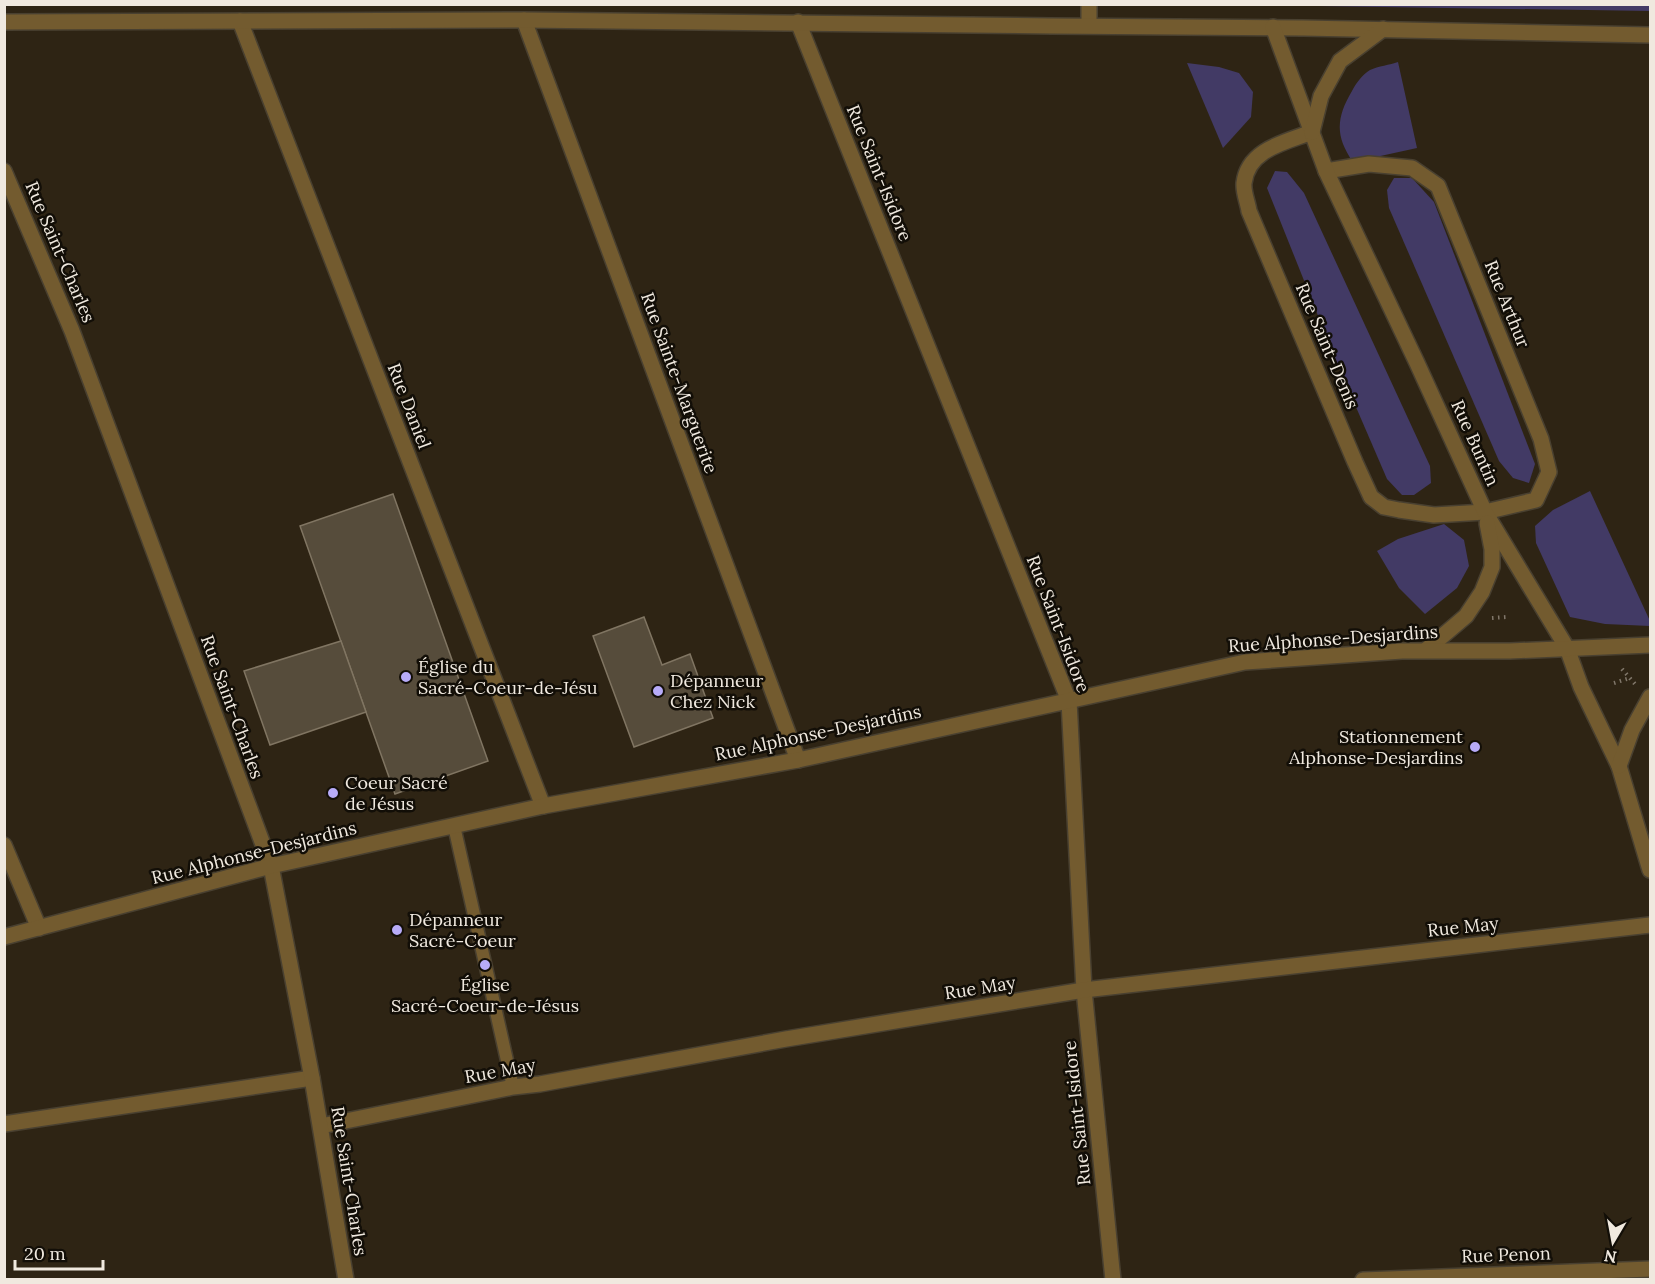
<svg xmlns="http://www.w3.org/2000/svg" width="1655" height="1284" viewBox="0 0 1655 1284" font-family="Lora,serif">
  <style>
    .green { fill: #423a65 }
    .building { fill: #564c3b; stroke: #807562; stroke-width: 1.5 }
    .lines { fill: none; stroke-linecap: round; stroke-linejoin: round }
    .service-casing { stroke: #494030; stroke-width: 15 }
    .minor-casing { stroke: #494030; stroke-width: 18 }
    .tertiary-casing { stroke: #494030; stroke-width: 18 }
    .path { stroke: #80776a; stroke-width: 4; stroke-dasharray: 1.5 4.5; stroke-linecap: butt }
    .service { stroke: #735b2f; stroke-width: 12 }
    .minor { stroke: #735b2f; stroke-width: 15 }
    .tertiary { stroke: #735b2f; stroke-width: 15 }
    .poi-dot { fill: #b7abf8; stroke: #120e07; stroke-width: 2 }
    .labels { text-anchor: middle; stroke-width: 5; stroke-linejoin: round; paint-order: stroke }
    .street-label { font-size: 18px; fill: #f0e9df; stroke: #120e07 }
    .poi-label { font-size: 18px; fill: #f0e9df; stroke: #120e07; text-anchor: start }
  </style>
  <rect width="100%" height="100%" fill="#2e2414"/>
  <g class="green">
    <polygon points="1650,4 1650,11 1253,5 1253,4"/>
    <path d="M1398,62L1417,148L1353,162C1335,136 1336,118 1352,91C1356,83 1362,75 1370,70C1378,66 1390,65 1398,62Z"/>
    <polygon points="1187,63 1219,67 1239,73 1253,92 1251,117 1223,148"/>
    <polygon points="1275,171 1287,172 1304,193 1430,466 1431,483 1414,495 1402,495 1387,479 1337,363 1267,188"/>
    <polygon points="1394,178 1412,178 1434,202 1535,464 1529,483 1513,478 1499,461 1389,208 1387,190"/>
    <polygon points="1590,491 1650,621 1650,626 1605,624 1570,617 1536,543 1535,526 1553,510"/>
    <polygon points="1444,524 1464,540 1469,566 1457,588 1425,614 1399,588 1377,551 1398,539"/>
  </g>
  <g class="building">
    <polygon points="393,494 488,761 395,794 300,526"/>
    <polygon points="644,617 662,665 690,654 713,718 634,747 593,636"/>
    <polygon points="341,641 366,712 270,745 244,671"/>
  </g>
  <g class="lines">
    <defs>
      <polyline id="service" points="454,826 513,1087"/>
      <g id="minor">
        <polyline points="524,20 798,760"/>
        <polyline points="240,21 543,806"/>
        <polyline points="798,22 1069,701 1084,990 1113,1280"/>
        <path d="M1312,132C1286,142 1248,149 1244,183C1243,192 1248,203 1249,211L1355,462L1371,497L1384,507L1399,510L1434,515L1485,512L1536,500L1549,472L1541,439L1438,186L1412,168L1369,164L1326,171"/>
        <polyline points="4,845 39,928"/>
        <polyline points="4,1124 312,1078"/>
        <polyline points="321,1126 513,1087 540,1084 786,1039 1084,990 1650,925"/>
        <polyline points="1363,1280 1650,1269"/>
      </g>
      <g id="tertiary">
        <polyline points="1089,4 1089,25"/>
        <polyline points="4,22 524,20 1052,26 1303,28 1650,35"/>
        <polyline points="1273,27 1326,171 1417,363 1485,512 1567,648 1581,687 1619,766 1650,870"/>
        <polyline points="1312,132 1321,96 1340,61 1383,29"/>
        <polyline points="4,171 72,331 271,866 312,1078 346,1280"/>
        <polyline points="1426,650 1466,616 1482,592 1492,567 1492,549 1487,523"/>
        <polyline points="1619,766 1632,730 1650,697"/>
        <polyline points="4,937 271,866 543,806 798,760 1245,662 1402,651 1510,651 1650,645"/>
      </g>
    </defs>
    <use href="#service" class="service-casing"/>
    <use href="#minor" class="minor-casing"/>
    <use href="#tertiary" class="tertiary-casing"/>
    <g class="path">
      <polyline points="1492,618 1506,617"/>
      <polyline points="1622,669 1635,684"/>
      <polyline points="1614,683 1630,678"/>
    </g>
    <use href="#service" class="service"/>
    <use href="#minor" class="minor"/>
    <use href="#tertiary" class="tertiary"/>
  </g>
  <g class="poi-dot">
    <circle cx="406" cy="677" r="6"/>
    <circle cx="658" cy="691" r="6"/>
    <circle cx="1475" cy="747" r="6"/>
    <circle cx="333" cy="793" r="6"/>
    <circle cx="397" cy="930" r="6"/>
    <circle cx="485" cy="965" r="6"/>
  </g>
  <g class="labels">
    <g class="street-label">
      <text transform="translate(879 173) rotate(68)" y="6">Rue Saint-Isidore</text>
      <text transform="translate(60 252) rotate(67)" y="6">Rue Saint-Charles</text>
      <text transform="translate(1507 304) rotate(68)" y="6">Rue Arthur</text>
      <text transform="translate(1327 346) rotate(67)" y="6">Rue Saint-Denis</text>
      <text transform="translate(679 383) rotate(70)" y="6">Rue Sainte-Marguerite</text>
      <text transform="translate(409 406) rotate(69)" y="6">Rue Daniel</text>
      <text transform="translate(1475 443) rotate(66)" y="6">Rue Buntin</text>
      <text transform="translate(1058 624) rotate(69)" y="6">Rue Saint-Isidore</text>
      <text transform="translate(1333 639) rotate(-4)" y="6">Rue Alphonse-Desjardins</text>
      <text transform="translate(232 707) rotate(70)" y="6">Rue Saint-Charles</text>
      <text transform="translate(818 733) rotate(-12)" y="6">Rue Alphonse-Desjardins</text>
      <text transform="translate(254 853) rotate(-14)" y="6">Rue Alphonse-Desjardins</text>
      <text transform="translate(1463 927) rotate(-6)" y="6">Rue May</text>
      <text transform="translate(980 988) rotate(-9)" y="6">Rue May</text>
      <text transform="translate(500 1071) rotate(-10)" y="6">Rue May</text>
      <text transform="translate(1077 1113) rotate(-96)" y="6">Rue Saint-Isidore</text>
      <text transform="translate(349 1181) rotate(81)" y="6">Rue Saint-Charles</text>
      <text transform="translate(1506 1255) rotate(-2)" y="6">Rue Penon</text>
    </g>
    <g class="poi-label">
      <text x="418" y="673">Église du<tspan x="418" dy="21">Sacré-Coeur-de-Jésu</tspan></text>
      <text x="670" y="687">Dépanneur<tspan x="670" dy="21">Chez Nick</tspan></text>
      <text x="1463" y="743" text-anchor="end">Stationnement<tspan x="1463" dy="21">Alphonse-Desjardins</tspan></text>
      <text x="345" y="789">Coeur Sacré<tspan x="345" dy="21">de Jésus</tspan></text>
      <text x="409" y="926">Dépanneur<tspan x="409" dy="21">Sacré-Coeur</tspan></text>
      <text x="485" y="991" text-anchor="middle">Église<tspan x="485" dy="21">Sacré-Coeur-de-Jésus</tspan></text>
    </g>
  </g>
  <rect width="1655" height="1284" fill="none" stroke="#f0e9df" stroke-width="12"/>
  <g transform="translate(1613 1242) rotate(190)" stroke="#120e07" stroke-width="4.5" paint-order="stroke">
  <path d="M0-4.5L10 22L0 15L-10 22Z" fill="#f0e9df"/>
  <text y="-9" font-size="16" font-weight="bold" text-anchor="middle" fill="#f0e9df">N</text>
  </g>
  <path d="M15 1260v9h88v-9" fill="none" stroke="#f0e9df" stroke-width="3"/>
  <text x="24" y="1260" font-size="18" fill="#f0e9df" stroke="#120e07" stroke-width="4.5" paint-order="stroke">20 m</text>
</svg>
